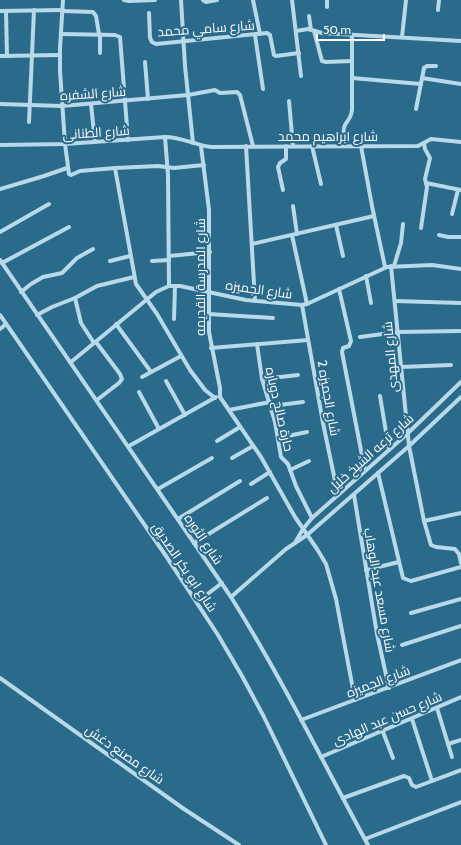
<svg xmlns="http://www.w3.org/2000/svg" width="461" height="845" viewBox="0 0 461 845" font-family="Cabin,Cairo,sans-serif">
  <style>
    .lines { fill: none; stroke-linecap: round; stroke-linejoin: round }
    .street { stroke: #b8d9e9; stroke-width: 4 }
    .labels { text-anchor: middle; stroke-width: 4; stroke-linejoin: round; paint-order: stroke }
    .street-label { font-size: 13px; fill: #fff; stroke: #2a6a8a }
  </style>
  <rect width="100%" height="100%" fill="#2a6a8a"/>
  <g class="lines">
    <g class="street">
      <polyline points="63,0 60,48 60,71 65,144 69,174 71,175 80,171 115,168 158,166 174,168 204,165"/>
      <polyline points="124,0 129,1 155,0"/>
      <polyline points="181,0 185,66 193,143"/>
      <polyline points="203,0 206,2 217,0"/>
      <polyline points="253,0 260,34"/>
      <polyline points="292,0 301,76"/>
      <polyline points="327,7 327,0"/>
      <polyline points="438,10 439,0"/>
      <polyline points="0,11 63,10"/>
      <polyline points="6,11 7,56"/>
      <polyline points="63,11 93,12 96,16 99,34"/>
      <polyline points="149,13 150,38 152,42 156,44 267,33 270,35 274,55 276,56 299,53"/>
      <polyline points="309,16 311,30"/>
      <polyline points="296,31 308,29 322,33 461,41"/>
      <polyline points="314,31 322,61 326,62 352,61"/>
      <polyline points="61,34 115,35 120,37 128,140"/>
      <polyline points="100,34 100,53"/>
      <polyline points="255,35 263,89"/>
      <polyline points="402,37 406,0"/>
      <polyline points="0,56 60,55"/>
      <polyline points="145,62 148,99"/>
      <polyline points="352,78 421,84"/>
      <polyline points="422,78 461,84"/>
      <polyline points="289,101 293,146"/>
      <polyline points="0,104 62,106 188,95 215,90 220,93 237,92 240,95 253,146"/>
      <polyline points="91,104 95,142"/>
      <polyline points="416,109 424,68 427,66 436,66"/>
      <polyline points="29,122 34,10"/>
      <polyline points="165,137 168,175 169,286"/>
      <path d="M0,145L65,144L165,137C181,137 195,145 211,147L418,146L431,139L461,142"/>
      <polyline points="201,146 209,210 209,332 220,388 220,397 261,457 295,517 317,549 326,564 336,599 355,700"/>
      <polyline points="246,146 255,301"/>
      <polyline points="312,146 321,184"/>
      <path d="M345,146C344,140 342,130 345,125C349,118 351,119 352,110V35"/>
      <polyline points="361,146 372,206 385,267"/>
      <polyline points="115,168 136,284 157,314 190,370 205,390 215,398"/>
      <polyline points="426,183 461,190"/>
      <polyline points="0,189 44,176 67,168"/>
      <polyline points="283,190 278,167 280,163 286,159 286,146"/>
      <polyline points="293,206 297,234"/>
      <polyline points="452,214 458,190"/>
      <polyline points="336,225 343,256"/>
      <polyline points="421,228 427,187 425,179 430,158 425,149 424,143"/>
      <polyline points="0,232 49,204"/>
      <polyline points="292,235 307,304"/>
      <polyline points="439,235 448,237 461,237"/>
      <polyline points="252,244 374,216"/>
      <polyline points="169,256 210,252"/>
      <path d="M0,260L231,597C281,677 323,762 368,845"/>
      <polyline points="110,261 130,256"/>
      <polyline points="152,261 169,260"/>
      <polyline points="2,263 69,227"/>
      <polyline points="391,266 409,446 424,521 431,545 436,547 455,549 459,554 461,563"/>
      <polyline points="394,266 401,243 403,224"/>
      <polyline points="366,276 371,303"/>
      <polyline points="339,289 351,341 349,346 343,348 342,352 365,471"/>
      <polyline points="21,292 31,284 43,277 62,273 77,258 93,249"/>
      <polyline points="75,298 81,323 94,343"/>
      <polyline points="395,301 461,303"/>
      <polyline points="302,305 323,423 338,495"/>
      <polyline points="209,314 273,318"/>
      <polyline points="0,315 166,556 218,635 242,676 264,717 326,845"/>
      <polyline points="37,315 52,307 75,298 97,286 134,277"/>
      <polyline points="174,319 175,286"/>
      <polyline points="116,324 151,372"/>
      <polyline points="0,329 6,324"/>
      <polyline points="360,337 398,332 460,331"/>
      <polyline points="96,342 120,374 122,379 119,383 97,400"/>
      <polyline points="257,344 262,379 275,422 281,457 288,464 296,486 312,518"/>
      <polyline points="211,348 308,340"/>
      <polyline points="71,362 156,292 169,286 180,286 246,300 302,305 307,304 387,267 432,265 461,269"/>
      <polyline points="401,367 451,365"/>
      <polyline points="142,377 181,356"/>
      <polyline points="262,379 298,375"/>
      <polyline points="166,381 185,415"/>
      <polyline points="139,392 159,429"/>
      <polyline points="380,396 389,450"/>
      <polyline points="271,406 303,402"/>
      <polyline points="229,410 270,402"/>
      <polyline points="278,438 307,432"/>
      <polyline points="217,441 240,427"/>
      <polyline points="129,446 216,397"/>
      <polyline points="232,458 253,446"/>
      <polyline points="290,470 309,461"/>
      <polyline points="378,473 403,578 411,581 461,567"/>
      <polyline points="251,484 270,472"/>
      <polyline points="158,489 212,458"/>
      <polyline points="354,495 377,634 389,688"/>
      <polyline points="178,519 240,481"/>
      <polyline points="424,521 461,513"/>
      <polyline points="296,541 303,529 312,518 407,434 461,382"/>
      <polyline points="194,543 267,498"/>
      <polyline points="366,570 399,562"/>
      <polyline points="231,597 286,549 307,535 409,446 461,397"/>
      <polyline points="197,602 222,583"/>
      <polyline points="411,613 461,599"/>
      <polyline points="402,645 461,626"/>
      <polyline points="0,678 184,809 239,845"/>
      <polyline points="437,708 452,757"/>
      <polyline points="412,719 432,781"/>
      <polyline points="301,720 461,660"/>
      <polyline points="383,732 393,758"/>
      <polyline points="448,744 461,740"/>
      <polyline points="321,757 461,697"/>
      <polyline points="343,798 404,776 409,778 412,785 416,787 461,770"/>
      <polyline points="365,839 461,802"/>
    </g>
  </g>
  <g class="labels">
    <g class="street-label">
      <text transform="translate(206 28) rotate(-4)" y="5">شارع سامي محمد</text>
      <text transform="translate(93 93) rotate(-4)" y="5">شارع الشفره</text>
      <text transform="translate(96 132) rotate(-4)" y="5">شارع الطنانى</text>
      <text x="328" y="141">شارع ابراهيم محمد</text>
      <text transform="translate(200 277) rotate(-90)" y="5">شارع المدرسة القديمه</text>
      <text transform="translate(259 289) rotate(8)" y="5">شارع الجميزه</text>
      <text transform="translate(390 357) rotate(-95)" y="5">شارع المهدى</text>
      <text transform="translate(329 398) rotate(80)" y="5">شارع الجميزه 2</text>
      <text transform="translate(280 409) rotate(77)" y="5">حارة صالح دوباره</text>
      <text transform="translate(370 453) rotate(-42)" y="5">شارع ترعه الشيخ خليل</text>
      <text transform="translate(204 539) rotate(56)" y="5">شارع الثوره</text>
      <text transform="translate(185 567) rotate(56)" y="5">شارع ابو بكر الصديق</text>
      <text transform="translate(380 590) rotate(80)" y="5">شارع مسعد عبد الوهاب</text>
      <text transform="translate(378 681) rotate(-21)" y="5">شارع الجميزه</text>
      <text transform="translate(387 718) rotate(-23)" y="5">شارع حسن عبد الهادى</text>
      <text transform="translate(125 754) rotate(35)" y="5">شارع مصنع دغش</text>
    </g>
  </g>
  <path d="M317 34v6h67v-6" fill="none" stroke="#ffffff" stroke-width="2"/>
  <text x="323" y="34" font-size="12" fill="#ffffff" stroke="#2a6a8a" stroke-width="3" paint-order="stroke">50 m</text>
</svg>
